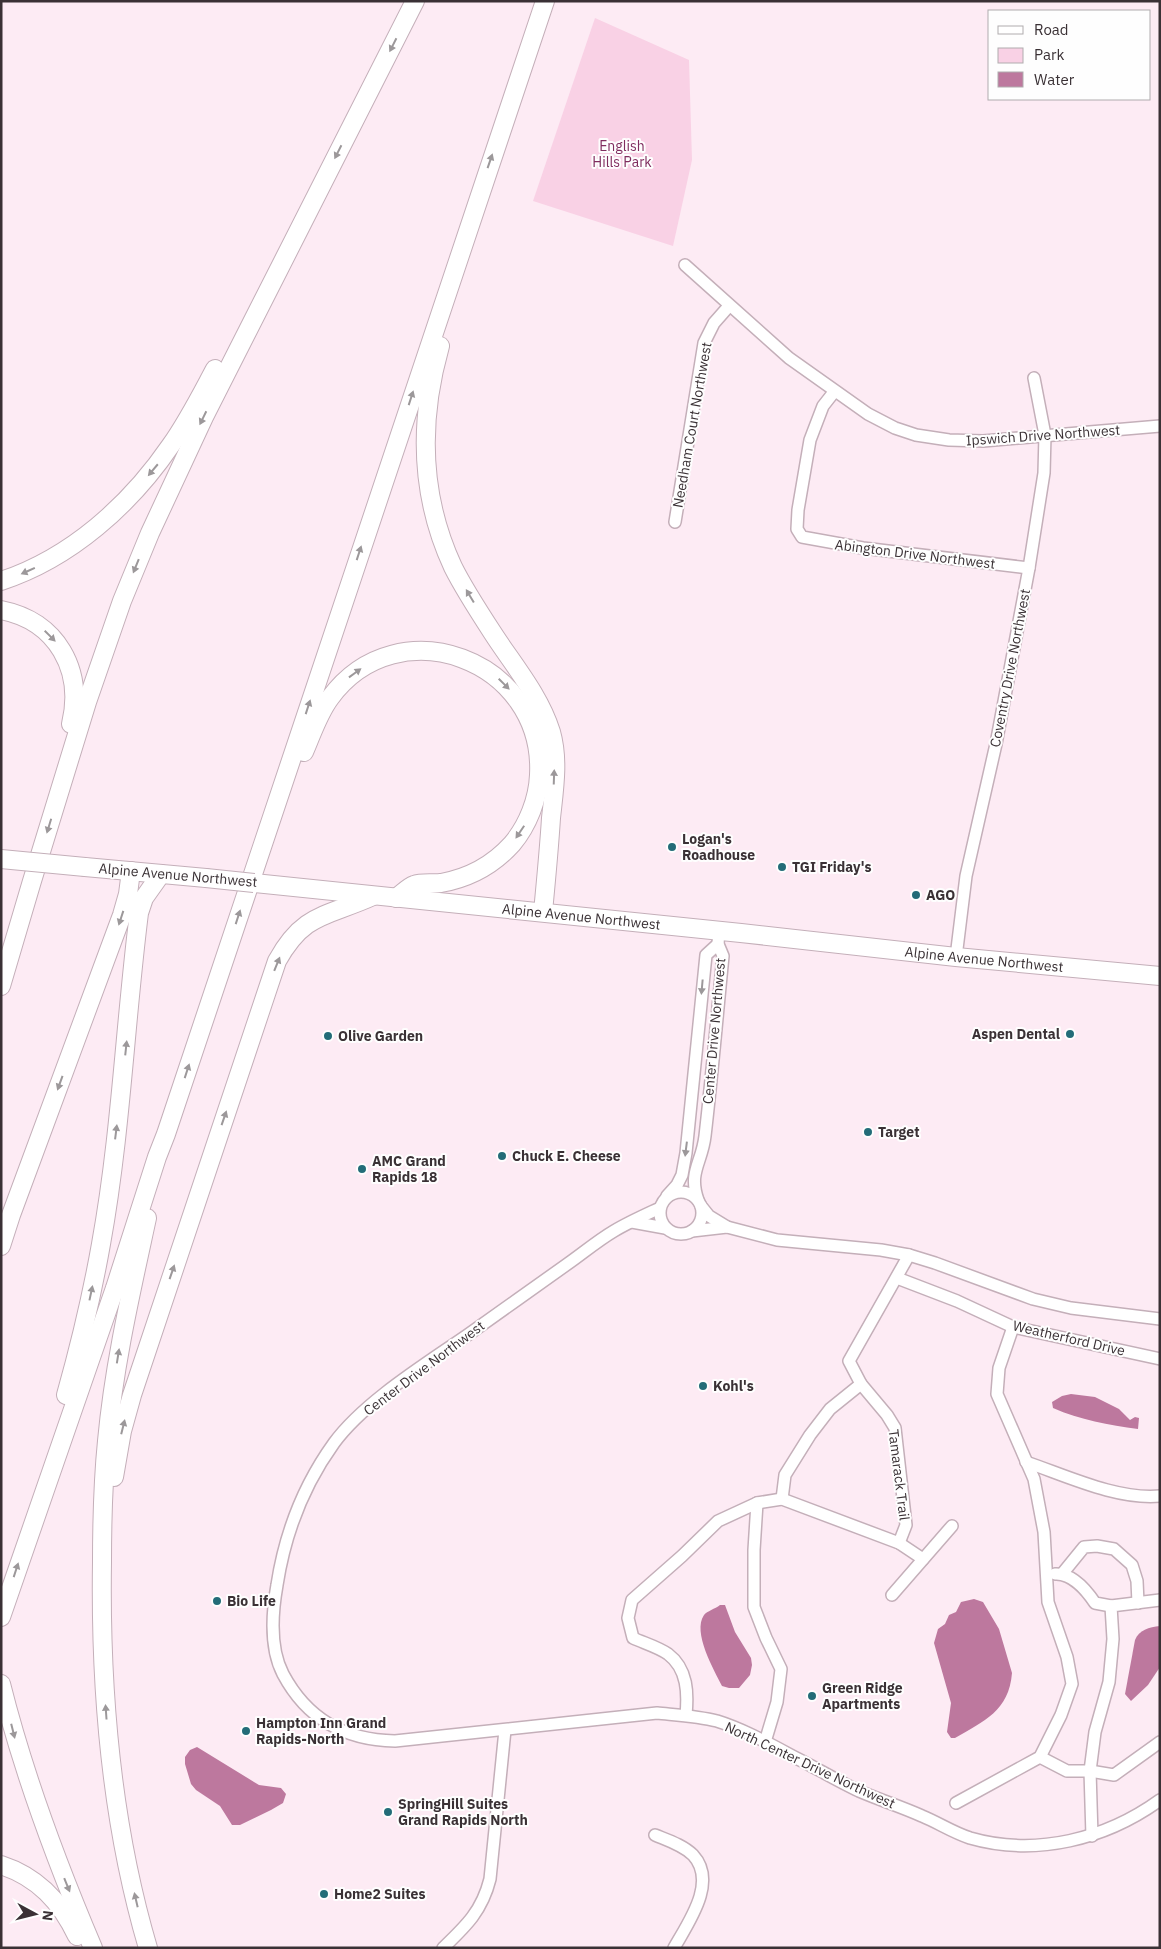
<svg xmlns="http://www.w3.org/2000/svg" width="1161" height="1949" viewBox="0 0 1161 1949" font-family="'IBM Plex Sans',sans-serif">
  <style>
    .green { fill: #f9d1e5 }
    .water { fill: #bd789e }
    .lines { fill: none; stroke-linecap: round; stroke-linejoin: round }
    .minor-casing { stroke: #c4afb9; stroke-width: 14 }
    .highway-casing { stroke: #c4afb9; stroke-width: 20 }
    .minor { stroke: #fff; stroke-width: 11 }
    .highway { stroke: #fff; stroke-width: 18 }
    .highway-bridge-casing { stroke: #c4afb9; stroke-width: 20; stroke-linecap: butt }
    .highway-bridge { stroke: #fff; stroke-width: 18 }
    .oneway { fill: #9c989a }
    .poi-dot { fill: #236c78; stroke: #fefefe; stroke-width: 2 }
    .labels { text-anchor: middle; stroke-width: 4; stroke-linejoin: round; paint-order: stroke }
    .park-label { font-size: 14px; fill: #802d5f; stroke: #fefefe }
    .street-label { font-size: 14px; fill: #3a3135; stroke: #fefefe }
    .poi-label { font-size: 14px; font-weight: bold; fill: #3a3135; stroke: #fefefe; text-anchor: start }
  </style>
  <rect width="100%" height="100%" fill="#fdebf4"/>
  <polygon class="green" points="595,18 689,60 692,160 673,246 533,201"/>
  <g class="water">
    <path d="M1071,1394L1095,1397L1119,1409L1130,1420L1135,1417L1139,1418L1138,1429C1109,1425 1080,1420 1053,1408L1052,1402L1062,1396Z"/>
    <path d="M974,1599L983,1602L999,1629L1012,1673C1009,1711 984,1721 955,1738H951L947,1732L951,1703L934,1643L938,1629L945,1624L949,1615L956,1612L961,1602Z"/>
    <path d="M720,1605H725L735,1632L751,1658L752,1665L750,1675L739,1688H729L722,1686C714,1670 692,1632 704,1615C707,1611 715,1609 720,1605Z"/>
    <path d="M1160,1626V1667L1148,1685L1131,1701L1125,1694L1135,1640C1139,1630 1149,1627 1160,1626Z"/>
    <polygon points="197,1747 259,1785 281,1788 286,1794 283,1803 271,1810 240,1825 232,1825 220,1806 196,1790 191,1784 185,1764 185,1757 190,1750"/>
  </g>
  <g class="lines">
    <defs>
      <g id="minor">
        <polyline points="685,265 789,358 868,414 895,428 916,435 949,440 983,441 1160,426"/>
        <polyline points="834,392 823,406 810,440 798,510 797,529 802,537 863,548 1029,568"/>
        <polyline points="675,522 704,343 714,323 729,306"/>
        <polyline points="956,957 966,876 996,744 1029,568 1044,473 1045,435 1034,378"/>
        <circle cx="681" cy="1213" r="21"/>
        <polyline points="667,1196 677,1185 682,1175 686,1153 706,955 718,944"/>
        <path d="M698,1200C688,1172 702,1163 705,1136C712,1076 717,1016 723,956L718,944L719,931"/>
        <polyline points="701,1206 709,1216 727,1227"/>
        <path d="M660,1208C645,1215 629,1222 614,1231C597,1241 582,1254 566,1265C534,1288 501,1311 469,1334C426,1364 365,1401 334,1443C303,1486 285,1533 277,1585C272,1613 269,1647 283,1674C307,1719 344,1740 395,1741L657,1713C677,1715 698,1716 717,1721C746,1730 775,1747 802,1761C821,1771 840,1782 859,1791C880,1800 902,1807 922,1816C939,1823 952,1832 970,1838C1036,1857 1106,1839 1160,1800"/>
        <polyline points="632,1222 665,1228"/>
        <polyline points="692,1231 727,1227 777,1240 881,1250 909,1255 935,1263 1033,1299 1071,1308 1160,1319"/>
        <polyline points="897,1278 957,1301 1013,1327 1160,1359"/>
        <path d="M1026,1462C1067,1476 1117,1500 1160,1496"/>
        <polyline points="782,1499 785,1475 810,1435 830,1409 861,1384"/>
        <polyline points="757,1503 754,1550 754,1607 766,1638 781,1669 777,1702 765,1742"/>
        <polyline points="899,1543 906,1525 895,1428 887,1415 861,1384 849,1361 909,1255"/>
        <path d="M1055,1574C1072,1573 1087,1591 1095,1603L1111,1606"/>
        <polyline points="1062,1574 1084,1547 1097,1546 1114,1549 1132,1565 1137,1581 1138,1603"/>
        <polyline points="892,1595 952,1526"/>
        <path d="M686,1715C688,1694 688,1669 668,1654C658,1647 644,1643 633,1638L628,1618L632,1600L682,1556L718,1521L757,1503L782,1499L899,1543L923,1559"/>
        <polyline points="1040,1757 1067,1771 1090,1771 1114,1775 1160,1742"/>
        <polyline points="956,1803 1040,1757 1061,1715 1072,1684 1067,1657 1048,1602 1044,1532 1034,1479 997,1394 999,1368 1013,1327"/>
        <path d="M655,1835C667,1840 683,1845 693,1855C718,1882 688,1923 674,1948"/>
        <polyline points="1092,1836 1090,1771 1095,1732 1109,1682 1113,1639 1111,1606 1160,1600"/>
        <path d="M443,1948C466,1926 482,1911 490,1879L505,1730"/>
      </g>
      <g id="highway">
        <path d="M440,346C419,420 420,496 453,567C465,591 481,615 496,638C516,668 540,697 551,732C559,760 554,790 551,818C549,850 546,881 543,912"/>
        <path d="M1,581C71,558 130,505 171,445C188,421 201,395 215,369"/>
        <path d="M1,610C57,621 84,670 71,724"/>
        <path d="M304,752C312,734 318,714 330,698C398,605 545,660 539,775C538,799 528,825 512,844C493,865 469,878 441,883C433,884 422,882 414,885C408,887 402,894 396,898"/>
        <polyline points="85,867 206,878"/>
        <path id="s1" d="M254,883L741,933L956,957L1160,976"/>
        <polyline points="1,986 32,881 87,702 122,601 150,533 204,417 415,1"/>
        <path d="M147,1218C131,1292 114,1365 107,1441C103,1481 102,1521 102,1562C100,1691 111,1823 148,1948"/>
        <polyline points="1,1246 11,1215 122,915 128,894 131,871"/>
        <path d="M66,1395C80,1345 92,1295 101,1244C121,1134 125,1023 139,913L144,898L161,874"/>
        <path d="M114,1477L122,1431L132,1395L277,961C304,912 327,917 373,896"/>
        <polyline points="1,1617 115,1288 157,1157 166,1134 545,1"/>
        <path d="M1,1684C24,1776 56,1861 93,1948"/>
        <path d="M1,1865C38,1877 61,1902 77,1936"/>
      </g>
    </defs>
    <use href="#minor" class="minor-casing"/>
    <use href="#highway" class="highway-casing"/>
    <use href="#minor" class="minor"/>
    <use href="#highway" class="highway"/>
    <defs>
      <g id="highway-bridge">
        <polyline points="1,859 85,867"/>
        <polyline points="206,878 254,883"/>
      </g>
    </defs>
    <use href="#highway-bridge" class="highway-bridge-casing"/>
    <use href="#highway-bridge" class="highway-bridge"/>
  </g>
  <defs><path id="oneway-solid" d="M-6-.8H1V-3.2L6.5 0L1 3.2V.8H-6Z" transform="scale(1.25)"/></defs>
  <g class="oneway">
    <use href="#oneway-solid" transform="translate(393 45) rotate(117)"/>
    <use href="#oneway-solid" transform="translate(338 152) rotate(117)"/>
    <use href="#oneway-solid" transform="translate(490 161) rotate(-71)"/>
    <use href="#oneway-solid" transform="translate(411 398) rotate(-72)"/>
    <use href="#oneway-solid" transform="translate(203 418) rotate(116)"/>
    <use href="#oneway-solid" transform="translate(153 470) rotate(130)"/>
    <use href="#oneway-solid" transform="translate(359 553) rotate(-72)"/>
    <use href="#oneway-solid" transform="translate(136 566) rotate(112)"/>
    <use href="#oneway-solid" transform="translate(28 571) rotate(156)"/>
    <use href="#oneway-solid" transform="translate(470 596) rotate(-121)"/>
    <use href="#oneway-solid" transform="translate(50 636) rotate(45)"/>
    <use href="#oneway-solid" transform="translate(355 673) rotate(-36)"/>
    <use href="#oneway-solid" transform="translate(504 684) rotate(45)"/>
    <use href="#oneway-solid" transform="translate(308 707) rotate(-72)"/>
    <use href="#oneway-solid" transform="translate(554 777) rotate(-88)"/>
    <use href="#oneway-solid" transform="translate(49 826) rotate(107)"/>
    <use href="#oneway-solid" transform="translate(520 832) rotate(124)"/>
    <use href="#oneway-solid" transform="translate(238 917) rotate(-72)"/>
    <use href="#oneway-solid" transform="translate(121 918) rotate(108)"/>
    <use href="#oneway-solid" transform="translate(277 964) rotate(-68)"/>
    <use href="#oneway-solid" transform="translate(702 987) rotate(95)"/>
    <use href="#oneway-solid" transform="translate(126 1048) rotate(-84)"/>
    <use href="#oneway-solid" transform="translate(187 1071) rotate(-72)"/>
    <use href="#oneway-solid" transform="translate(60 1083) rotate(110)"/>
    <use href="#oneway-solid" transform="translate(224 1118) rotate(-71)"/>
    <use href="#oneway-solid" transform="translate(116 1132) rotate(-83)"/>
    <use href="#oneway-solid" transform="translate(686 1149) rotate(97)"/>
    <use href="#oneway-solid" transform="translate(172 1272) rotate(-71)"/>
    <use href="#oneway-solid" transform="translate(91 1293) rotate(-78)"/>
    <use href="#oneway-solid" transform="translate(118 1356) rotate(-81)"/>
    <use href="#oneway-solid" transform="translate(123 1427) rotate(-76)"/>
    <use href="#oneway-solid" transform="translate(16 1570) rotate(-72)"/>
    <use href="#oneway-solid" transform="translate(106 1712) rotate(-94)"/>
    <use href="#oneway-solid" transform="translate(13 1731) rotate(76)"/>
    <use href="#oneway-solid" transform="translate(67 1885) rotate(68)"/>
    <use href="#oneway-solid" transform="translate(136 1900) rotate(-103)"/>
  </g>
  <g class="poi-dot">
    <circle cx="672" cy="847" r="5"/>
    <circle cx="782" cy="867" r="5"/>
    <circle cx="916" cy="895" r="5"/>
    <circle cx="1070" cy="1034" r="5"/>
    <circle cx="328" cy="1036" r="5"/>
    <circle cx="868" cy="1132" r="5"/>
    <circle cx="502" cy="1156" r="5"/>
    <circle cx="362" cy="1169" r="5"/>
    <circle cx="703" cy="1386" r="5"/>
    <circle cx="217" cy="1601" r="5"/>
    <circle cx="812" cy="1696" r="5"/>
    <circle cx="246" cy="1731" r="5"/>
    <circle cx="388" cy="1812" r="5"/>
    <circle cx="324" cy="1894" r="5"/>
  </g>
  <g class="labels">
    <g class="park-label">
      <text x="622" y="151">English<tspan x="622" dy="16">Hills Park</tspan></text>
    </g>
    <g class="street-label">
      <text transform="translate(692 425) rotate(-80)" y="5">Needham Court Northwest</text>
      <text transform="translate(1043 435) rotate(-4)" y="5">Ipswich Drive Northwest</text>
      <text transform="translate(915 554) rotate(7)" y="5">Abington Drive Northwest</text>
      <text transform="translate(1010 668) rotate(-79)" y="5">Coventry Drive Northwest</text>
      <text transform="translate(178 875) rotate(5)" y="5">Alpine Avenue Northwest</text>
      <text dy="5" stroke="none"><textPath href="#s1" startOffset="329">Alpine Avenue Northwest</textPath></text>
      <text dy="5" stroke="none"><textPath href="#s1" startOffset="734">Alpine Avenue Northwest</textPath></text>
      <text transform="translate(714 1031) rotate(-85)" y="5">Center Drive Northwest</text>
      <text transform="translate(1069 1338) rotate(13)" y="5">Weatherford Drive</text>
      <text transform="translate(424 1368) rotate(-37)" y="5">Center Drive Northwest</text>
      <text transform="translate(899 1475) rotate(83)" y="5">Tamarack Trail</text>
      <text transform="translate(810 1765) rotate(25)" y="5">North Center Drive Northwest</text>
    </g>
    <g class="poi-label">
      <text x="682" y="844">Logan's<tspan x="682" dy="16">Roadhouse</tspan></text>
      <text x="792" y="872">TGI Friday's</text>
      <text x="926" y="900">AGO</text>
      <text x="1060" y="1039" text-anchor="end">Aspen Dental</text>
      <text x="338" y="1041">Olive Garden</text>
      <text x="878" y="1137">Target</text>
      <text x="512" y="1161">Chuck E. Cheese</text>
      <text x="372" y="1166">AMC Grand<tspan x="372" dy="16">Rapids 18</tspan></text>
      <text x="713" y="1391">Kohl's</text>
      <text x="227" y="1606">Bio Life</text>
      <text x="822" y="1693">Green Ridge<tspan x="822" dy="16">Apartments</tspan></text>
      <text x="256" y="1728">Hampton Inn Grand<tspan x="256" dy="16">Rapids-North</tspan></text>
      <text x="398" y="1809">SpringHill Suites<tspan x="398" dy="16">Grand Rapids North</tspan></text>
      <text x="334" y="1899">Home2 Suites</text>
    </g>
  </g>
  <rect width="1161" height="1949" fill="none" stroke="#3a3135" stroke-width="5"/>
  <rect x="988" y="10" width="162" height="90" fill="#fefefe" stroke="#b0acae"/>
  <rect x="998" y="26" width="25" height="8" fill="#ffffff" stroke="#b0acae"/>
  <text x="1034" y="35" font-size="15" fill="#3a3135">Road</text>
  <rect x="998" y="48" width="25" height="15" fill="#f9d1e5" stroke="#b0acae"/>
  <text x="1034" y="60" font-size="15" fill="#3a3135">Park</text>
  <rect x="998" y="72" width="25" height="15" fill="#bd789e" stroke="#b0acae"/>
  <text x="1034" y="85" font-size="15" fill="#3a3135">Water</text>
  <g transform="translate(35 1914) rotate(97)" stroke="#fefefe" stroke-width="4" paint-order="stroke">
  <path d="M0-4L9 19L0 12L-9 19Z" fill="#3a3135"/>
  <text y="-8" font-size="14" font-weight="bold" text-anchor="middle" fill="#3a3135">N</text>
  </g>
</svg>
